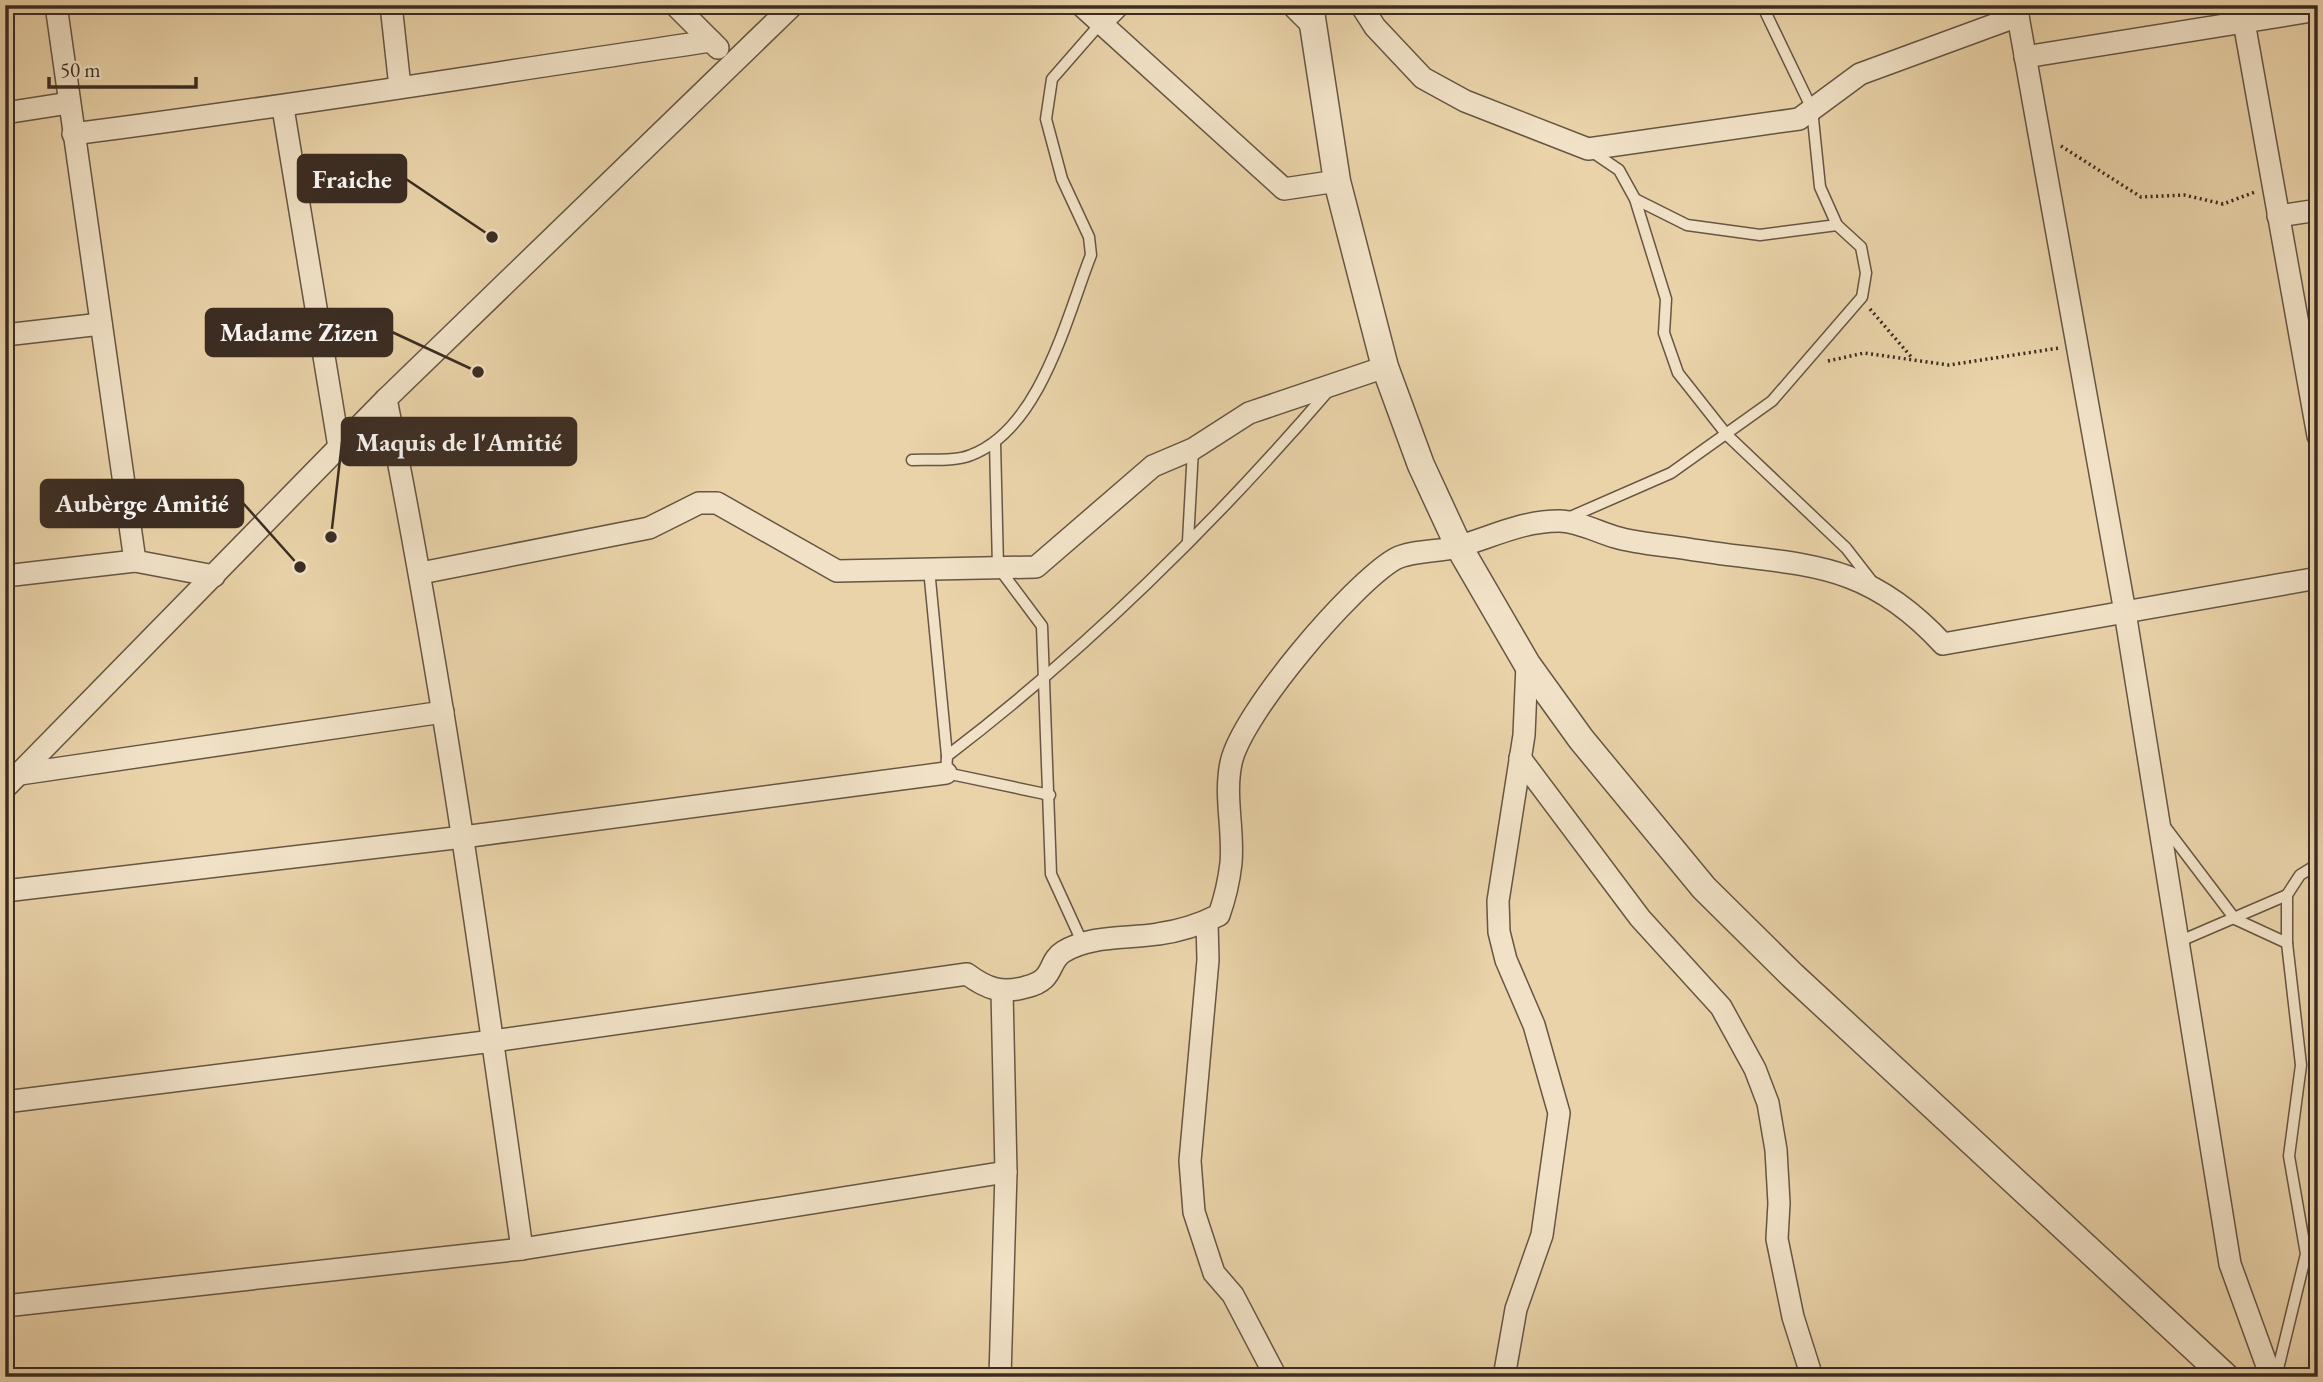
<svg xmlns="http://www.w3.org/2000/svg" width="2323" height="1382" viewBox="0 0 2323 1382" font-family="'EB Garamond',serif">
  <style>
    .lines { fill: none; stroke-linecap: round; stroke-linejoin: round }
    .service-casing { stroke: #665644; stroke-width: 13 }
    .minor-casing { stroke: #665644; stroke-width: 24 }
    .tertiary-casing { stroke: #665644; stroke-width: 29 }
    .path { stroke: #3a2c23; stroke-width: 3.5; stroke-dasharray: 2 3.5; stroke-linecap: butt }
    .service { stroke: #f1e2c7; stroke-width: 10 }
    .minor { stroke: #f1e2c7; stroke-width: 21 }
    .tertiary { stroke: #f1e2c7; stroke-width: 26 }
    .leader { fill: none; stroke: #3a2c23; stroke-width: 2.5 }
    .callout-dot { fill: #3a2c23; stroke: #f1e2c7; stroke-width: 2.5 }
    .callout { fill: #3a2c23; stroke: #3a2c23; stroke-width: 2.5 }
    .callout-label { font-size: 26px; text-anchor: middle; font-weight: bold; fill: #fff }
  </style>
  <rect width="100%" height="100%" fill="#ead3a9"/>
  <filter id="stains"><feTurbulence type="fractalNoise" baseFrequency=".00286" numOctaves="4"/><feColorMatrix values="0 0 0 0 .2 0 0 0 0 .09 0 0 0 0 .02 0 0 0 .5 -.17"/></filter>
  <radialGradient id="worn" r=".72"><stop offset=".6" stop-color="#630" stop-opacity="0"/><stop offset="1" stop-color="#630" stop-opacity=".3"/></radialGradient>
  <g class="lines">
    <defs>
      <g id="service">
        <polyline points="1591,151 1619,170 1635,199 1666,299 1664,333 1678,373 1727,435 1846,548 1874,584"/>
        <polyline points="1635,199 1687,225 1760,235 1837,225"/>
        <polyline points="995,442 998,567 1042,626 1051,874 1083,944"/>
        <path d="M912,460C930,459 954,462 971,455C1040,429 1066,319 1091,255L1089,237L1062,179L1046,119L1052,79L1100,24"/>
        <polyline points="1568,518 1671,473 1772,401 1862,297 1866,273 1861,247 1837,225 1820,187 1812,109 1762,5"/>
        <polyline points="1188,541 1193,449"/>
        <polyline points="929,569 947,756 946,773 1050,795"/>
        <path d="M947,756C1085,651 1217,521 1330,389"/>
        <polyline points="2163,824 2235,919 2287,943"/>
        <polyline points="2178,942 2287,895"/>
        <polyline points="2276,1377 2306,1254 2289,1156 2301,1065 2287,943 2287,895 2300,875 2318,864"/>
      </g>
      <g id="minor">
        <polyline points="56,5 135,561"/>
        <polyline points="391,5 400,87"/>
        <polyline points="675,5 718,48"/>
        <polyline points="1081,5 1284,189 1337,181"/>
        <polyline points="1292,5 1314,27"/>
        <polyline points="1361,5 1375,27 1423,78 1465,101 1588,149 1799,119 1860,74 2018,16"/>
        <polyline points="2016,5 2125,612 2230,1264 2271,1377"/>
        <polyline points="2244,22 2318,436"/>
        <polyline points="1100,24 1119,5"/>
        <polyline points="2025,57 2318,10"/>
        <polyline points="283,108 339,447"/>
        <polyline points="5,113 69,103"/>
        <path d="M73,134C287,107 498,72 711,41"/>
        <polyline points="2278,216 2318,210"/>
        <polyline points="5,335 101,324"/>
        <path d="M386,399C443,681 482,965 522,1249"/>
        <polyline points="421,573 649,528 699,503 717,503 837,571 1036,567 1153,466 1193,449 1249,413 1385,367"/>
        <polyline points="5,576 135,561 214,576"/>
        <polyline points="1520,758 1640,918 1721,1007 1755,1069 1768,1103 1776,1150 1779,1203 1777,1239 1793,1317 1812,1377"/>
        <polyline points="20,774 443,712"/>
        <polyline points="5,788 386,399 793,5"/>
        <polyline points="5,891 463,837 946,773"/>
        <polyline points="1207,921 1208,960 1190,1161 1194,1212 1214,1273 1233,1295 1276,1377"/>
        <path d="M5,1102L493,1041L967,974C987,989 1002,994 1026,987C1056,980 1047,962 1063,952C1090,935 1127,939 1158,934C1180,931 1199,925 1219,915C1225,898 1229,881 1231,863C1234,830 1224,797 1231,763C1241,714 1352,584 1395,559C1412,550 1439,552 1457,547C1492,537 1522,521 1559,521C1577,521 1598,532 1615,537C1639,544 1664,545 1688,549C1798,567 1861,555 1943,644L2318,578"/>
        <polyline points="5,1306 522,1249 1006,1172"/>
        <polyline points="1000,1377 1006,1172 1002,991"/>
        <polyline points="1504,1377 1516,1309 1542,1235 1559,1113 1534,1025 1506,960 1499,932 1498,901 1524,735 1527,664"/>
      </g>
      <polyline id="tertiary" points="1310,5 1337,181 1385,367 1421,465 1459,547 1527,664 1581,739 1704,888 1792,975 2226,1377"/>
    </defs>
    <use href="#service" class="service-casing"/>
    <use href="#minor" class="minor-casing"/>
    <use href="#tertiary" class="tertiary-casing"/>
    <g class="path">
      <polyline points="2061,146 2141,197 2184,195 2223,204 2255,192"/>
      <polyline points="1870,309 1913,359"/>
      <polyline points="1828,361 1864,353 1949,365 2059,348"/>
    </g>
    <use href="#service" class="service"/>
    <use href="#minor" class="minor"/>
    <use href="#tertiary" class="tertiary"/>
  </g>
  <path class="leader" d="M492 237L406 179M478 372L392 332M331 537L342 442M300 567L243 503"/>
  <g class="callout-dot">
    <circle cx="492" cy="237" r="7"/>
    <circle cx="478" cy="372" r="7"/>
    <circle cx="331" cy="537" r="7"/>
    <circle cx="300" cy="567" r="7"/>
  </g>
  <g class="callout">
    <rect x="298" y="155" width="108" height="47" rx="7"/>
    <rect x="206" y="309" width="186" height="47" rx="7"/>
    <rect x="342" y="418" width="234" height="47" rx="7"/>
    <rect x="41" y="480" width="202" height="47" rx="7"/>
  </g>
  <g class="callout-label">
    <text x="352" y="188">Fraiche</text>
    <text x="299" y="341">Madame Zizen</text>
    <text x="459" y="451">Maquis de l'Amitié</text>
    <text x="142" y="512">Aubèrge Amitié</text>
  </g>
  <rect width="2323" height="1382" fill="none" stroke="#ead3a9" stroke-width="28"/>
  <rect x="7" y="7" width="2309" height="1368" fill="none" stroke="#3a2c23" stroke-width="3.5"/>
  <rect x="14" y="14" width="2295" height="1354" fill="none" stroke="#3a2c23" stroke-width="2"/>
  <path d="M49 77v10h147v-10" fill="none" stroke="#3a2c23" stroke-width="3.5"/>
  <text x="60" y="77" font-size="21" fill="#3a2c23" stroke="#f1e2c7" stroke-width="5" paint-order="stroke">50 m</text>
  <rect width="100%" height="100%" filter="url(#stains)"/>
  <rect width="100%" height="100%" fill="url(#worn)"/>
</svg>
